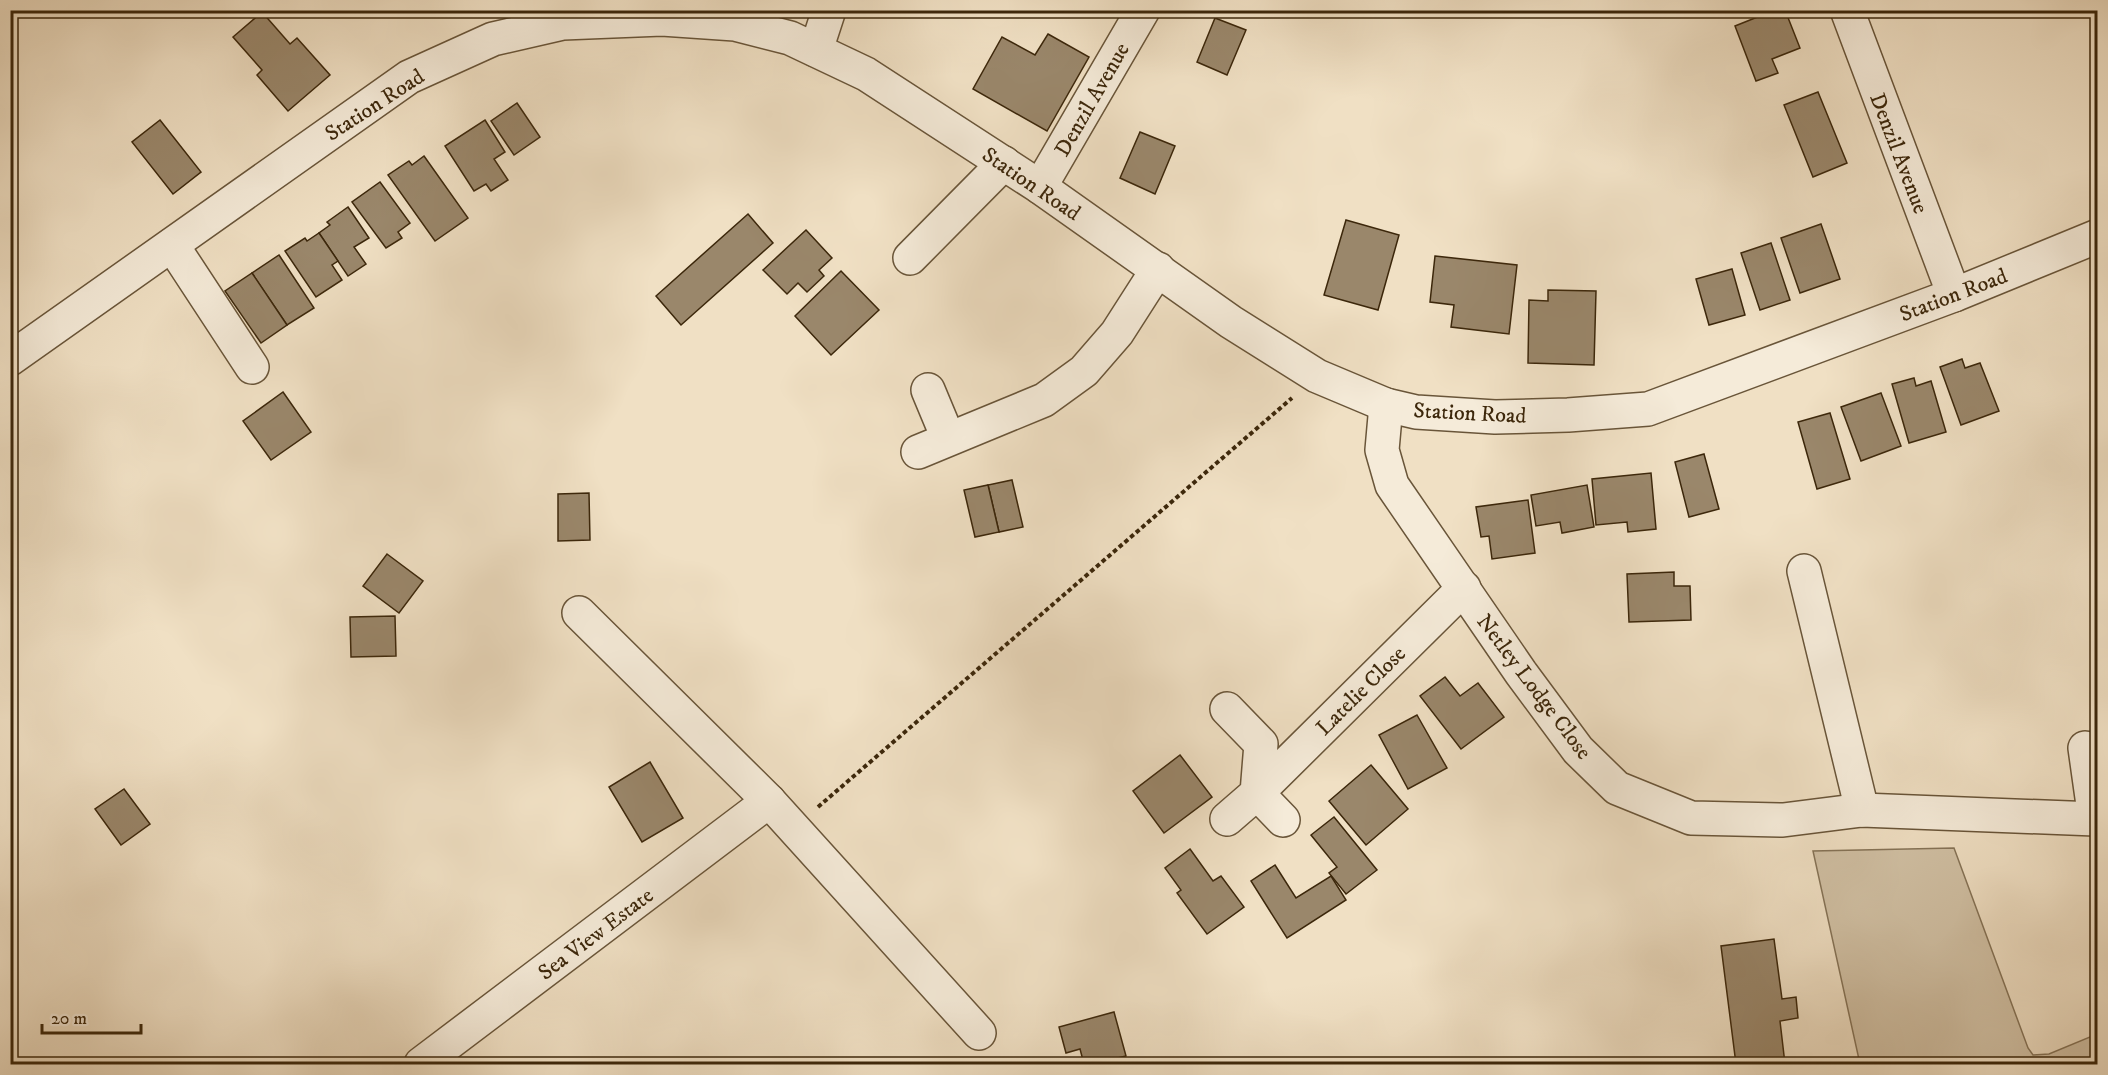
<svg xmlns="http://www.w3.org/2000/svg" width="2108" height="1075" viewBox="0 0 2108 1075" font-family="'IM FELL DW Pica',serif">
  <style>
    .green { fill: #d1c1a5; stroke: #867458; stroke-width: 1.5 }
    .building { fill: #9a876b; stroke: #3c270b; stroke-width: 1.5 }
    .lines { fill: none; stroke-linecap: round; stroke-linejoin: round }
    .minor-casing { stroke: #695539; stroke-width: 36 }
    .path { stroke: #3c270b; stroke-width: 4; stroke-dasharray: 4.5 3; stroke-linecap: butt }
    .minor { stroke: #f5ebd9; stroke-width: 33 }
    .labels { text-anchor: middle; stroke-width: 6; stroke-linejoin: round; paint-order: stroke }
    .street-label { font-size: 22px; fill: #3c270b; stroke: #f5ebd9 }
  </style>
  <rect width="100%" height="100%" fill="#f0e0c4"/>
  <filter id="stains"><feTurbulence type="fractalNoise" baseFrequency=".00333" numOctaves="4"/><feColorMatrix values="0 0 0 0 .2 0 0 0 0 .09 0 0 0 0 .02 0 0 0 .5 -.17"/></filter>
  <radialGradient id="worn" r=".72"><stop offset=".6" stop-color="#630" stop-opacity="0"/><stop offset="1" stop-color="#630" stop-opacity=".3"/></radialGradient>
  <polygon class="green" points="1954,848 2028,1048 2033,1055 2049,1054 2097,1034 2097,1064 1860,1064 1813,851"/>
  <g class="building">
    <polygon points="1775,10 1785,10 1800,48 1772,59 1778,73 1756,81 1735,26"/>
    <polygon points="262,12 290,44 297,38 330,75 288,111 257,75 262,70 233,37"/>
    <polygon points="1215,18 1246,30 1227,75 1197,62"/>
    <polygon points="1048,34 1089,57 1047,131 973,89 1002,37 1035,55"/>
    <polygon points="1818,92 1847,163 1813,177 1784,105"/>
    <polygon points="517,103 540,137 514,155 491,121"/>
    <polygon points="160,120 201,172 173,194 132,142"/>
    <polygon points="485,120 505,152 494,159 508,180 491,191 486,184 474,191 445,146"/>
    <polygon points="1140,132 1175,146 1155,194 1120,178"/>
    <polygon points="424,156 468,218 435,241 388,175 409,161 412,165"/>
    <polygon points="380,182 410,223 398,232 402,238 386,248 352,202"/>
    <polygon points="348,207 369,238 354,247 366,264 348,276 319,233 330,225 327,222"/>
    <polygon points="748,214 773,243 681,325 656,296"/>
    <polygon points="1346,220 1399,235 1378,310 1324,295"/>
    <polygon points="1821,224 1840,279 1800,293 1781,238"/>
    <polygon points="806,230 832,258 819,270 824,276 807,292 798,283 787,294 763,270"/>
    <polygon points="319,233 338,261 332,265 342,280 316,297 285,251 305,238 307,241"/>
    <polygon points="1771,243 1790,300 1760,310 1741,253"/>
    <polygon points="279,255 314,308 287,325 252,273"/>
    <polygon points="1435,256 1517,265 1509,334 1451,327 1454,305 1430,302"/>
    <polygon points="1732,269 1745,315 1709,325 1696,279"/>
    <polygon points="841,271 879,310 831,355 795,316"/>
    <polygon points="252,273 287,325 261,343 225,291"/>
    <polygon points="1548,290 1596,291 1594,365 1528,363 1529,300 1548,301"/>
    <polygon points="1962,359 1965,368 1980,363 1999,411 1961,425 1940,367"/>
    <polygon points="1914,378 1916,386 1931,381 1946,432 1909,443 1892,384"/>
    <polygon points="283,392 311,432 271,460 243,421"/>
    <polygon points="1881,393 1901,446 1861,461 1841,407"/>
    <polygon points="1830,413 1850,479 1817,489 1798,422"/>
    <polygon points="1704,454 1719,509 1689,517 1675,462"/>
    <polygon points="1651,473 1656,529 1628,532 1627,522 1596,525 1592,479"/>
    <polygon points="1012,480 1023,527 999,532 988,485"/>
    <polygon points="988,485 999,532 975,537 964,490"/>
    <polygon points="1587,485 1594,527 1562,533 1560,522 1536,526 1531,495"/>
    <polygon points="589,493 590,540 558,541 558,494"/>
    <polygon points="1528,500 1535,553 1492,559 1489,536 1481,537 1476,507"/>
    <polygon points="387,554 423,581 399,613 363,586"/>
    <polygon points="1674,572 1674,586 1690,586 1691,620 1629,622 1627,574"/>
    <polygon points="395,616 396,656 351,657 350,617"/>
    <polygon points="1445,677 1460,696 1478,683 1504,717 1461,749 1420,696"/>
    <polygon points="1417,715 1447,768 1408,789 1379,735"/>
    <polygon points="1180,755 1212,797 1164,833 1133,791"/>
    <polygon points="650,762 683,818 642,842 609,787"/>
    <polygon points="1371,765 1408,809 1366,845 1329,801"/>
    <polygon points="124,789 150,824 121,845 95,809"/>
    <polygon points="1334,817 1377,870 1346,894 1329,873 1337,867 1311,835"/>
    <polygon points="1190,849 1213,881 1221,876 1244,907 1207,934 1177,893 1181,890 1165,868"/>
    <polygon points="1275,865 1296,898 1331,876 1346,900 1287,938 1251,881"/>
    <polygon points="1774,939 1782,999 1796,997 1798,1018 1780,1021 1785,1064 1736,1064 1721,946"/>
    <polygon points="1114,1012 1126,1056 1092,1064 1084,1064 1080,1049 1066,1053 1059,1027"/>
  </g>
  <g class="lines">
    <defs>
      <g id="minor">
        <polyline points="1847,10 1954,295"/>
        <polyline points="816,50 829,10"/>
        <polyline points="1040,187 1143,10"/>
        <polyline points="172,245 252,367"/>
        <polyline points="910,258 1004,163"/>
        <polyline points="10,359 409,77 493,39 563,23 662,19 735,24 790,38 866,74 1040,187 1231,322 1317,376 1386,405 1416,412 1495,417 1568,415 1648,409 1954,295 2098,236"/>
        <polyline points="928,390 948,438"/>
        <polyline points="1386,405 1382,450 1392,485 1521,673 1578,750 1617,788 1691,818 1783,820 1862,810 2095,819 2085,748"/>
        <polyline points="918,452 1044,400 1084,371 1117,333 1158,269"/>
        <polyline points="1804,571 1862,810"/>
        <polyline points="579,613 769,801 979,1033"/>
        <polyline points="1227,709 1261,744 1257,793 1227,819"/>
        <polyline points="1283,820 1257,793 1464,588"/>
        <polyline points="421,1064 769,801"/>
      </g>
    </defs>
    <use href="#minor" class="minor-casing"/>
    <polyline class="path" points="818,807 1292,398"/>
    <use href="#minor" class="minor"/>
  </g>
  <g class="labels">
    <g class="street-label">
      <text transform="translate(1091 99) rotate(-60)" y="8">Denzil Avenue</text>
      <text transform="translate(374 104) rotate(-33)" y="8">Station Road</text>
      <text transform="translate(1900 153) rotate(69)" y="8">Denzil Avenue</text>
      <text transform="translate(1032 183) rotate(34)" y="8">Station Road</text>
      <text transform="translate(1953 294) rotate(-21)" y="8">Station Road</text>
      <text transform="translate(1470 412) rotate(3)" y="8">Station Road</text>
      <text transform="translate(1535 686) rotate(53)" y="8">Netley Lodge Close</text>
      <text transform="translate(1360 690) rotate(-45)" y="8">Latelie Close</text>
      <text transform="translate(595 933) rotate(-37)" y="8">Sea View Estate</text>
    </g>
  </g>
  <rect width="2108" height="1075" fill="none" stroke="#f0e0c4" stroke-width="36"/>
  <rect x="12" y="12" width="2084" height="1051" fill="none" stroke="#3c270b" stroke-width="3"/>
  <rect x="18" y="18" width="2072" height="1039" fill="none" stroke="#3c270b" stroke-width="1.5"/>
  <path d="M42 1024v9h99v-9" fill="none" stroke="#3c270b" stroke-width="3"/>
  <text x="51" y="1024" font-size="18" fill="#3c270b" stroke="#f5ebd9" stroke-width="4.5" paint-order="stroke">20 m</text>
  <rect width="100%" height="100%" filter="url(#stains)"/>
  <rect width="100%" height="100%" fill="url(#worn)"/>
</svg>
